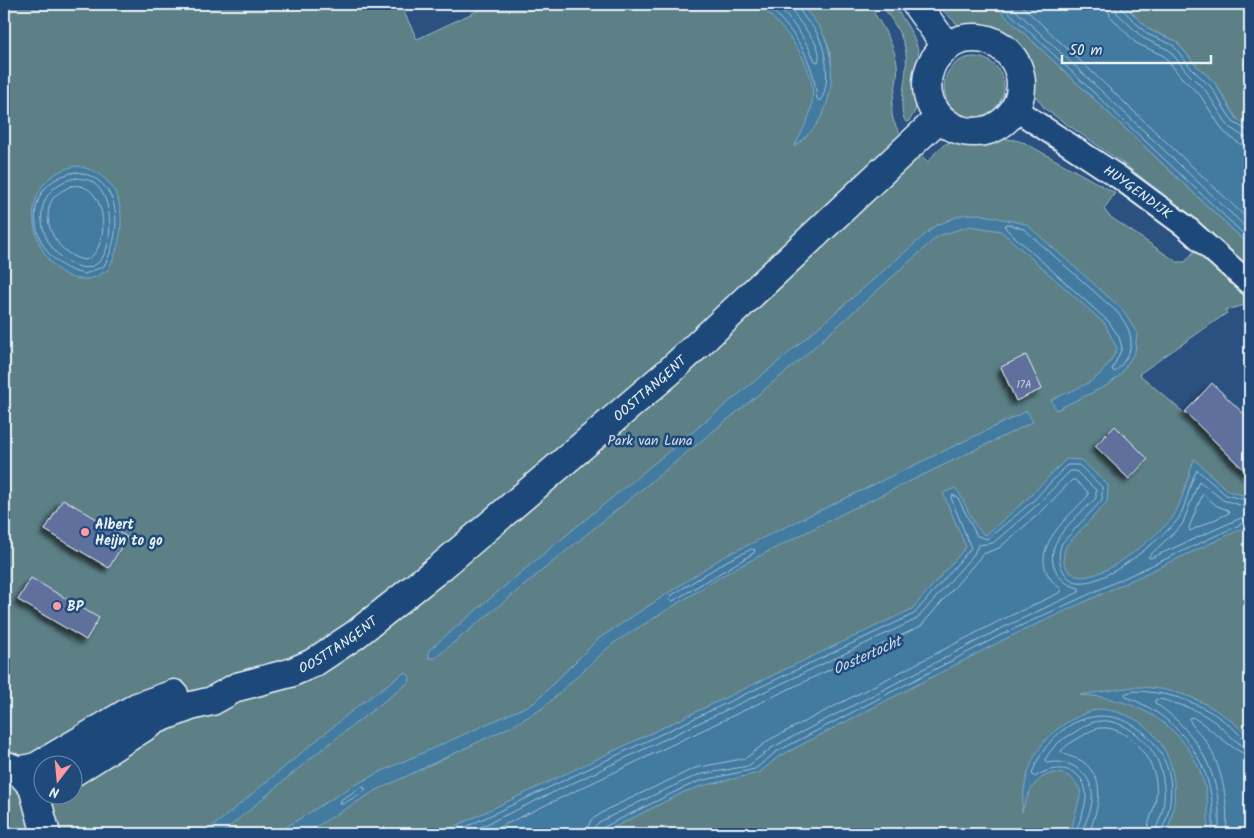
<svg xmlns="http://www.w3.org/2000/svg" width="1254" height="838" viewBox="0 0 1254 838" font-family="Kalam,sans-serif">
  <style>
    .green { fill: #5b8086; stroke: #a2b8bf; fill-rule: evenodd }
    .water { fill: #437aa0; stroke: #85aac3 }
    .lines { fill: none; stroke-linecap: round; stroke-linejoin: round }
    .shore { stroke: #a6c1d5; stroke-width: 1 }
    .building { fill: #60709c; stroke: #e8f1f8; filter: url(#shadow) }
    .minor-casing { stroke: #e8f1f8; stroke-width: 26 }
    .major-casing { stroke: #e8f1f8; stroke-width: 31 }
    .minor { stroke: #1f4a7a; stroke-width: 22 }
    .major { stroke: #1f4a7a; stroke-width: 28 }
    .poi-dot { fill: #ff9aa2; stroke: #1f4a7a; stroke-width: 2 }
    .labels { text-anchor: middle; stroke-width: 5; stroke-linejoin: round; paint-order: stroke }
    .number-label { font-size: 11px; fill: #c6d1e1 }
    .street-label { font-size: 14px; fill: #e8f1f8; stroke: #1f4a7a }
    .park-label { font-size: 14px; fill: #d3e0e7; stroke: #1f4a7a }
    .poi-label { font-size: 14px; font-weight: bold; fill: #e8f1f8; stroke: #1f4a7a; text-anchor: start }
    .water-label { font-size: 15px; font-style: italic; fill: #cfdfeb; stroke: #1f4a7a }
  </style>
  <defs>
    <filter id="shadow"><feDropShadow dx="-4.5" dy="4.5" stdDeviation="2.5" flood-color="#0009"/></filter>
  </defs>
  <rect width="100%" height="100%" fill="#2b5180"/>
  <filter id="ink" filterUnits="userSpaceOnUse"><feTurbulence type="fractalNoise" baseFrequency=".02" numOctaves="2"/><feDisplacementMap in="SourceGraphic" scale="10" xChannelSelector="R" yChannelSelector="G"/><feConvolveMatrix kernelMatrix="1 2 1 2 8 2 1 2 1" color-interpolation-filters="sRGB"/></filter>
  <g filter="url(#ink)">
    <g class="green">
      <path d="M4,4H400L417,39L492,4H768L831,66C833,42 814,21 801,4H868C880,22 893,41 897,63C899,78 894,91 892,105C889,130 912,146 928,162C934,155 938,147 948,143C957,140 965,143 975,144C996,144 1000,134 1025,143L1115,193L1104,209L1109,216L1177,262H1185L1195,250L1250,296V299L1242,306L1225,310L1227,313L1139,374L1250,470V834H4ZM42,766H72V796H42Z"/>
      <path d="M881,4H893C915,36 923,48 919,87C918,101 917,110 909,121L906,122C895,108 911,70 905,48C901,32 890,17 881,4Z"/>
      <polygon points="936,4 993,4 1250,246 1250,270 1189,215 1127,166 1045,109 1034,94 1025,60 1009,43 1000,37 957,24"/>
      <polygon points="1123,4 1250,4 1250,128 1237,119 1215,83 1195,64 1176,41 1150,30"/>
      <circle cx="974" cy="87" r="30"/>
    </g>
    <g class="water">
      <path d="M759,4H801C807,12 815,20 820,28C837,56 835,102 814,128C808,135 801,141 794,147C801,134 810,118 812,104C818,64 784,28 759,4Z"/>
      <polygon points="993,4 1123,4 1150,30 1176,41 1195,64 1215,83 1237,119 1250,128 1250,246"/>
      <path d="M76,166C129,174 129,231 108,270C101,274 95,278 87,279C40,286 0,182 76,166Z"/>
      <path d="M979,214L1026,224L1121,308L1137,333L1135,352L1120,375L1108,385L1056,410L1051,400C1083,385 1101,383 1117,349L1105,324L1001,231L970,226L938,236L792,367L435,658H429V650L525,569L784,357L935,226L961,215Z"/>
      <polygon points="1027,411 1033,422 846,512 730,571 612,644 543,708 514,725 375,791 304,834 275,834 349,788 380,772 534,703 598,639 723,557"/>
      <path d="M1066,459L1081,460L1108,485L1107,502L1066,546C1063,554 1062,564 1069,571C1090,595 1155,536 1171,520C1179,511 1190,472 1194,459L1228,491L1250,497V525L1005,639L778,757L759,773L702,786L684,792L601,834H439L912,609L966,547L943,493L955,488C966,499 972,530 986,535L1028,498Z"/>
      <polygon points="405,672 410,677 409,682 311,758 221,834 204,834 359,705"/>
      <path d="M1133,687C1178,687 1215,703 1247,735L1250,739V834H1207C1217,752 1159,698 1080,695Z"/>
      <path d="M1098,709C1165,713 1189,779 1166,834H1070L1081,793C1074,771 1050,766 1035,784C1028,792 1025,803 1022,812C1024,758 1045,725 1098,709Z"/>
    </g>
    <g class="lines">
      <g class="shore">
        <path d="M766,4C795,32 813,57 817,99L820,101C832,84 826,46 815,30C809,22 799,13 798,4"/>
        <path d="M775,4C792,20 806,39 815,61L818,62C826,43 792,21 791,4"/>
        <polyline points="1000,4 1250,240"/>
        <polyline points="1009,4 1250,231"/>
        <polyline points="1020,4 1250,221"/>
        <polyline points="1107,4 1110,16 1136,43 1164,56 1181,77 1200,95 1224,132 1240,144 1250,146"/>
        <polyline points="1114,4 1117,13 1143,38 1169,50 1187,72 1206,91 1229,127 1244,137 1250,138"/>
        <polyline points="1120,4 1122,9 1147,34 1173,45 1191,68 1211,87 1233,122 1250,132"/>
        <path d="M76,172C123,178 123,232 104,266L85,274C30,266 12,183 76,172Z"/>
        <path d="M76,178C83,179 90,179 95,184C113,198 115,245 99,262C96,265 90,267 85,268C38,261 21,188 76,178Z"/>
        <path d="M71,186C109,179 112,252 85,260C60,257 39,223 52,200C56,193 64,190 71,186Z"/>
        <path d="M1008,224L1024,229L1117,312C1136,335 1136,350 1115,372L1112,370L1122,348L1119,337L1109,322L1006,229L1005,226Z"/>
        <polygon points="1203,494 1217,506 1228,510 1229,513 1190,531 1189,528"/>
        <polyline points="1250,508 1223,500 1199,481 1182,525 1148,557 1151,558 1250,514"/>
        <polygon points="752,549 755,550 754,553 673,601 669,600 672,595 725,562"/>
        <polygon points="362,787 365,788 365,791 343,804 340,803 341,800"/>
        <path d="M451,834L914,614L971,548L951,498L953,495L958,498L977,536L987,539L1032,502L1067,465H1079L1102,487V500L1062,543C1058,553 1058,562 1064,572C1083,608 1159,539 1175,523C1186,512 1188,484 1197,470L1226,495L1250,501"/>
        <path d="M466,834L917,619L974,554L978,545L993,543L1036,506L1070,471H1076L1096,490V498C1079,516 1042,541 1055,569C1060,580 1067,585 1079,588V592L1000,629L773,747L748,766L698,775L658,793L599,822L594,828L593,834"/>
        <path d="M485,834L921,626L983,554L999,548L1041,512L1072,480H1075L1088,492V496C1065,520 1019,557 1061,589V592L997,622L769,740L746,758L695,768L610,808L591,820L585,834"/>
        <polyline points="599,834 602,828 683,788 700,781 755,769 776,752 1003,634 1250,520"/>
        <path d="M1075,834C1079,821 1087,807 1086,793C1083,765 1053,764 1035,777L1032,774C1048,726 1100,696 1143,732C1157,744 1166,759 1170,778C1172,791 1170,807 1166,820C1164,825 1162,829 1161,834"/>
        <path d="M1081,834C1085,823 1091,812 1092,801C1095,774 1071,758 1047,763L1045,760C1051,748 1060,740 1072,734C1080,729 1089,722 1099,721C1125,718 1153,744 1160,767C1165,783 1166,800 1161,816C1159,822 1155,828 1155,834"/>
        <path d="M1089,834C1097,808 1109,781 1082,761C1075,757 1065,756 1061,751C1066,745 1072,742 1079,738C1086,734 1092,729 1100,728C1127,725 1153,758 1156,782C1159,805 1148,816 1147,834"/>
        <path d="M1212,834C1220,773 1184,718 1126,697L1125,694C1132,690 1141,691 1148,692C1186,695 1220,713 1245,740L1250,741"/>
        <path d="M1218,834C1225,781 1200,733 1155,703V700C1161,698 1167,701 1174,703C1189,707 1203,713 1216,723C1226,730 1238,747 1250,748"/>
        <path d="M1226,834C1229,805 1223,769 1207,743C1202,735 1191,726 1189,718L1192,717C1210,726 1236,755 1250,755"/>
      </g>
    </g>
    <g class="building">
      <polygon points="1026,355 1042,389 1016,401 1001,367"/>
      <polygon points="1212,383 1250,420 1250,476 1185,412"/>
      <polygon points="1115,426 1148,459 1129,479 1095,446"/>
      <polygon points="63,499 127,537 109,568 45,530"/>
      <polygon points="31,578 99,618 86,640 18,600"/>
    </g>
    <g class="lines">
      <defs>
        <g id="minor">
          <path id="s1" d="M1015,109L1120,178L1185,226L1250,284"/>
        </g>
        <g id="major">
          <polyline points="916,4 947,47"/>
          <circle cx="974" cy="85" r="47"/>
          <polyline points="4,765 19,771 36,767 137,707 174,694"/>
          <polyline points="19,771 33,787 46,834"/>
          <path id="s2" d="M72,773L157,719L191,706L212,701L237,687L290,673L313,663L355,635L442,566L670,371L939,118"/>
        </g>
      </defs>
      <use href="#minor" class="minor-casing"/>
      <use href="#major" class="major-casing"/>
      <use href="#minor" class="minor"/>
      <use href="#major" class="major"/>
    </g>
  </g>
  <g class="poi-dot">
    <circle cx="85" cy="532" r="5"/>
    <circle cx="57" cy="606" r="5"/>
  </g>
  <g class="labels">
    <g class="number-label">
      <text x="1024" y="388">17A</text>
    </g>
    <g class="street-label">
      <text dy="5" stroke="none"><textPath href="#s1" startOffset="148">HUYGENDIJK</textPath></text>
      <text dy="5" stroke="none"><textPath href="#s2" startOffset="702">OOSTTANGENT</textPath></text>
      <text dy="5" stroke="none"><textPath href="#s2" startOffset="298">OOSTTANGENT</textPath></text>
    </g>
    <g class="park-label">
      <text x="650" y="445">Park van Luna</text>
    </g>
    <g class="poi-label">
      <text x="95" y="529">Albert<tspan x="95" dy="16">Heijn to go</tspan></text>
      <text x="67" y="611">BP</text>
    </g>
    <g class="water-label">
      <text transform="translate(867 655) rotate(-24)" y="5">Oostertocht</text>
    </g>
  </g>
  <rect width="1254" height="838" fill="none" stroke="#1f4a7a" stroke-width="20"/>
  <rect x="10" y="10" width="1234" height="818" fill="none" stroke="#e8f1f8" stroke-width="2" filter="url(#ink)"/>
  <g transform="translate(58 780) rotate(196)"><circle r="24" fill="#1f4a7a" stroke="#6f8dac"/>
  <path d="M0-4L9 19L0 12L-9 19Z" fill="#ff9aa2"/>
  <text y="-8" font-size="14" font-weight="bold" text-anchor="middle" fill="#e8f1f8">N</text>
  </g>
  <path d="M1062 55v8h149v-8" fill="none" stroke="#e8f1f8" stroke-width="2.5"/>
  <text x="1069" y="55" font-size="15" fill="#e8f1f8" stroke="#1f4a7a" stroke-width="4" paint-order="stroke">50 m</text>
</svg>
